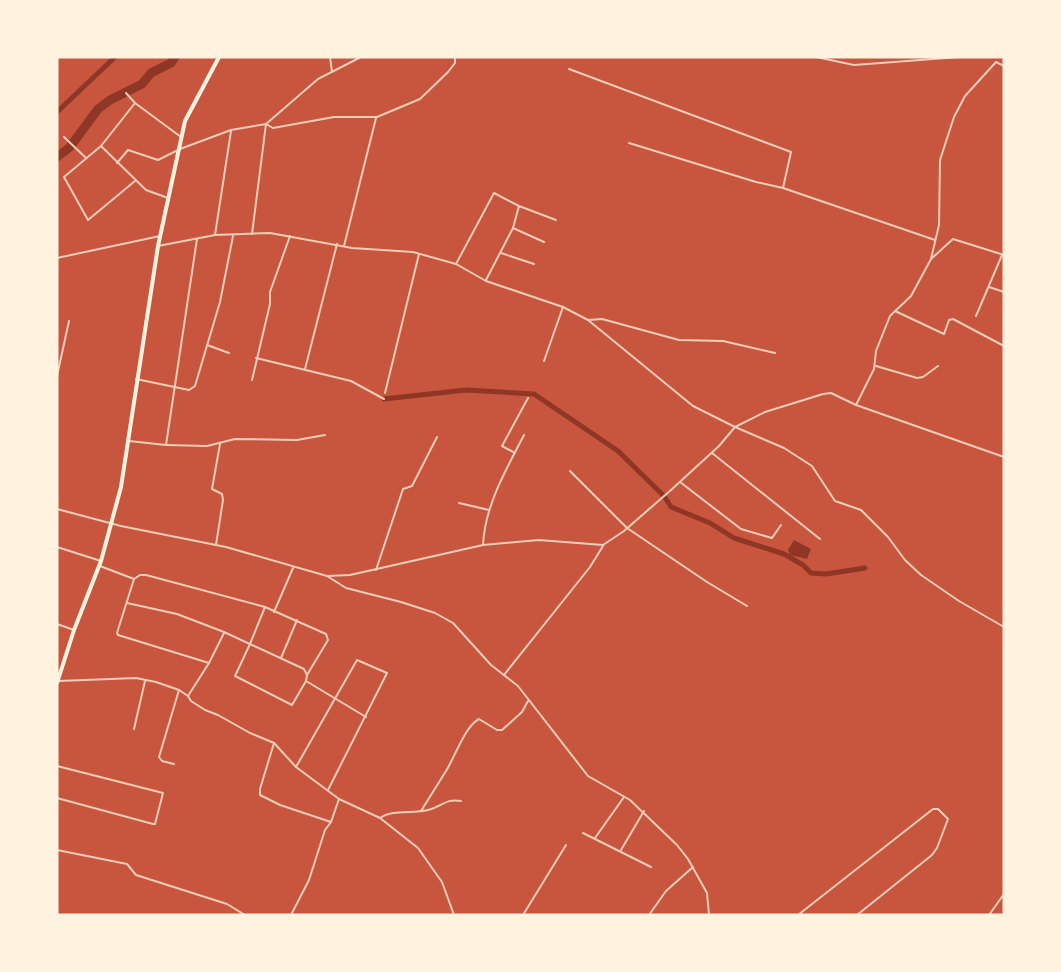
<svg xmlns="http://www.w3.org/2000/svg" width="1061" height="972" viewBox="0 0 1061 972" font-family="'Titillium Web',sans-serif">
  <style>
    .water { fill: #8f3625 }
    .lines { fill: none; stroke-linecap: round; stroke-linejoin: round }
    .canal { stroke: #8f3625; stroke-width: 5 }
    .river { stroke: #8f3625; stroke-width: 9 }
    .minor { stroke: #f1ccb7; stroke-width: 2 }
    .primary { stroke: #fff3e0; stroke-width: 4 }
  </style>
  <rect width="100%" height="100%" fill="#c8553d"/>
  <polygon class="water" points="794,540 811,549 807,559 790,555 788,550"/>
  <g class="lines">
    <g class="canal">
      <polyline points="57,112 115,57"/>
      <polyline points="384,399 466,390 534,394 618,451 664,496 671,507 710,523 734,538 784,554 803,565 811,573 826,574 865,568"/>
    </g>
    <polyline class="river" points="57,157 70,147 98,109 110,100 142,84 151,73 171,63 175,57"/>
    <g class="minor">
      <polyline points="330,57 332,72"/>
      <polyline points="816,57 854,65 960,57"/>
      <polyline points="569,69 791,152 783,188"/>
      <polyline points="126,93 135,103"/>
      <polyline points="64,137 86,158"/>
      <polyline points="629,143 756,182 783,188 935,240"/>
      <polyline points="101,146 146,190 168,198"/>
      <polyline points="117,163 128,150 158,160 180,149 231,130 266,124 318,79 361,57"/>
      <polyline points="135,181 88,220 64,177 101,146 135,103 181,137"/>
      <polyline points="519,206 556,220"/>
      <polyline points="513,228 544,242"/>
      <polyline points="252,234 266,124 273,128 334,117 377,117 420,99 448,72 455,63 455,57"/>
      <polyline points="215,235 231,131"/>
      <polyline points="158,246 215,235 270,233 352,248 413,252 456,264 486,281 563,307 588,320 693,406 735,427 784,448 812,466 835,501 861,510 888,537 905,560 921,575 959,601 1004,627"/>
      <polyline points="344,246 376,118"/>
      <polyline points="501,253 534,264"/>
      <polyline points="57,258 160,236"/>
      <polyline points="931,259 953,239 1004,255"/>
      <polyline points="456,264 494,193 519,206 513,228 486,280"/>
      <polyline points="989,287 1004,292"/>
      <polyline points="895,311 944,334 949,320 953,319 1004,346"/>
      <polyline points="976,316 1002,255"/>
      <polyline points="588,320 602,319 679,340 723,341 775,353"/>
      <polyline points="207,345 229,353"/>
      <polyline points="256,358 351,381 384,399"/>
      <polyline points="544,361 563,307"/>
      <polyline points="876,366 917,378 923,377 938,366"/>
      <polyline points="305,369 337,244"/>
      <polyline points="57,376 69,321"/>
      <polyline points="136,379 189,390 195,386 220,302 233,236"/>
      <polyline points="252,380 270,304 270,292 290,236"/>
      <polyline points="385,393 419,254"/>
      <polyline points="856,405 874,369 876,351 890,316 911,296 931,259 939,225 940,160 954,117 965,96 996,62 1004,66"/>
      <polyline points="129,441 166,445 197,239"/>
      <polyline points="166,445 207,446 235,439 297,440 325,435"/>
      <polyline points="515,453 502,446 528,398"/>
      <polyline points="712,453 820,539"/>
      <polyline points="570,471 627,528 707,582 747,606"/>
      <polyline points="680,482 741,529 772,538 781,525"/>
      <polyline points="459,503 489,510"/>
      <polyline points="57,509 121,526 226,547 327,576 350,575 483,545 539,540 603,545 624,531 671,490 719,446 735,427 765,412 823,394 831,393 856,405 1004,457"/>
      <polyline points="216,545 223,500 222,494 212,489 220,444"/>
      <path d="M483,545C485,505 506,470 524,435"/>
      <polyline points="57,547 101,561"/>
      <polyline points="100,566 134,579 117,633 118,635 209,663"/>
      <polyline points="376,570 403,489 412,486 437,437"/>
      <polyline points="327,576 346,588 401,602 435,613 453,623 491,665 518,686 588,776 630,800 677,845 688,859 707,893 709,915"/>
      <polyline points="134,579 140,575 146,575 265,607 326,634 328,640 307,675 306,681 292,705 235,676 250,644 265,607"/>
      <polyline points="127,603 177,614 224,632 304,669 307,675"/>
      <polyline points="274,612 293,568"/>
      <polyline points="57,624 74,630"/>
      <polyline points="281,658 297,620"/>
      <polyline points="504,675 590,567 603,546"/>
      <polyline points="59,681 136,678 156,682 179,690 188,696 191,701 205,710 218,715 250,733 274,743 296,767 339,799 380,818 418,848 442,882 454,915"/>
      <polyline points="306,681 366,717"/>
      <polyline points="188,696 209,663 224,633"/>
      <polyline points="134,729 145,681"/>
      <polyline points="274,743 260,789 260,795 280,805 331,822"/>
      <polyline points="174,764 162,761 159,757 179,690"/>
      <polyline points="57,766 163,793 155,824 153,824 57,798"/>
      <polyline points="296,767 357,660 387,673 328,790"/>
      <path d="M421,811C429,798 438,784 446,771C455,757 465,726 479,719L497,730H502L522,712L528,701"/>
      <path d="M380,818C393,809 413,814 428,810C442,807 445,798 461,801"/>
      <polyline points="583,833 651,867"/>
      <polyline points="595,838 624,797"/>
      <polyline points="57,850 127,864 136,875 227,904 245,915"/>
      <polyline points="621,850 644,811"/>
      <polyline points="291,915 309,880 325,830 331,822 339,799"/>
      <polyline points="523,915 566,845"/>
      <polyline points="649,915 666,891 693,867"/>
      <polyline points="798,915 933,809 938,809 948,819 937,848 932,855 857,915"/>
      <polyline points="989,915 1004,894"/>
    </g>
    <polyline class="primary" points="57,683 74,630 101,561 121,487 158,246 185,121 219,57"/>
  </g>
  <rect width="1061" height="972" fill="none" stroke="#fff3e0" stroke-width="117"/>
</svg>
